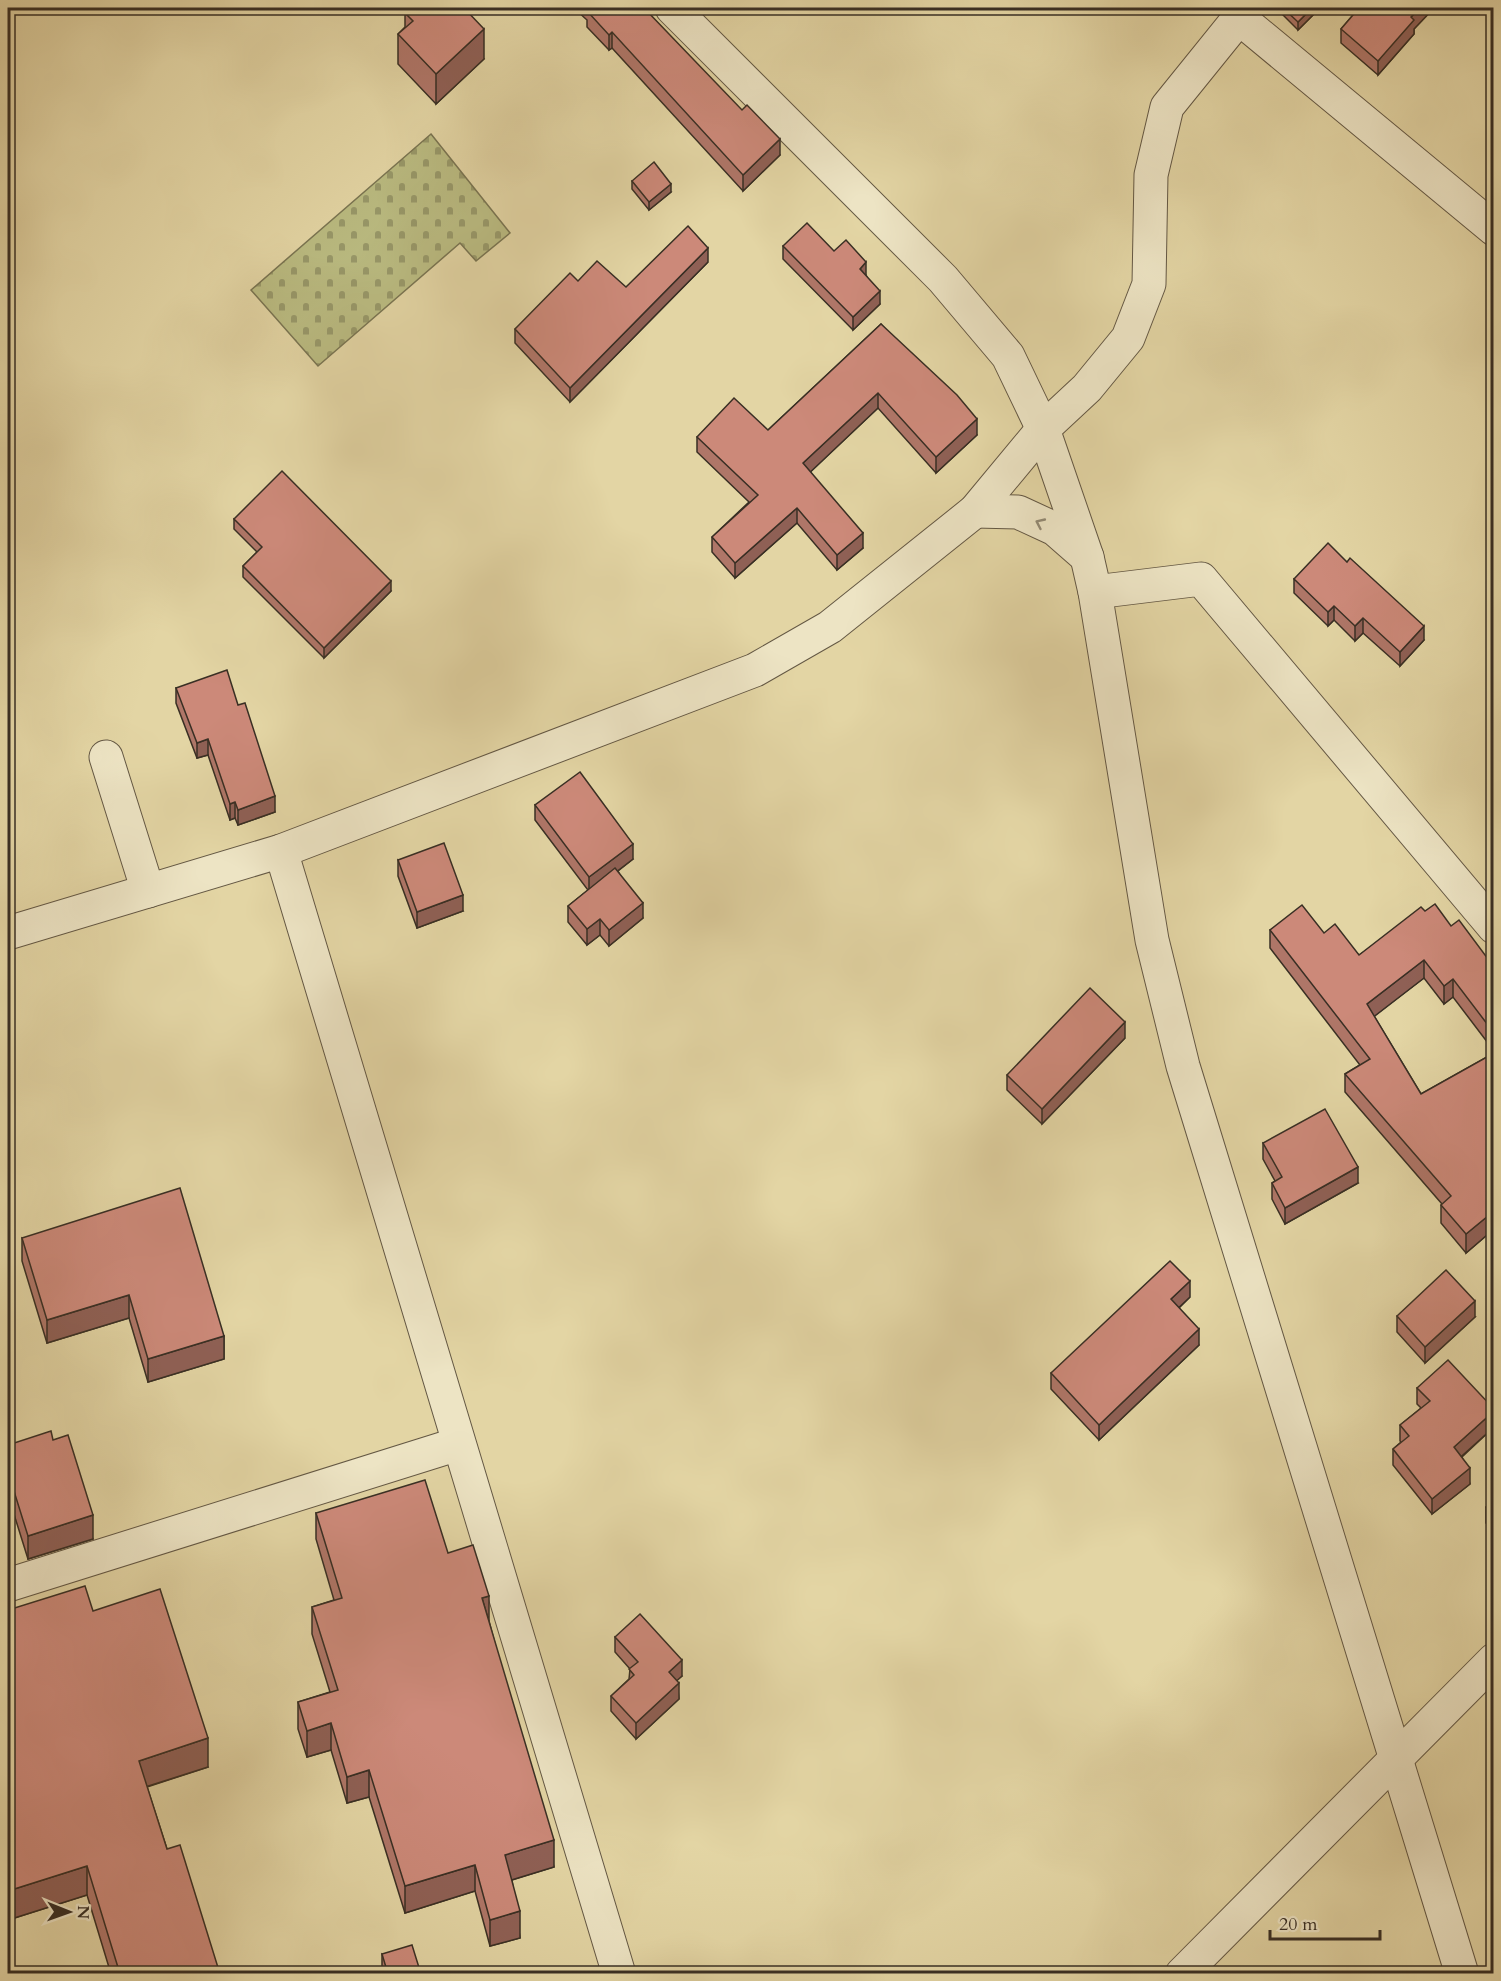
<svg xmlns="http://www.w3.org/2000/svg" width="1501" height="1981" viewBox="0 0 1501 1981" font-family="Cardo,serif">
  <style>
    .cemetery { fill: url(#cemetery-stones); stroke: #7a7552; stroke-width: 1.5 }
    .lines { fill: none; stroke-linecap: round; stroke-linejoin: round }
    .minor-casing { stroke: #645844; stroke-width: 35 }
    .minor { stroke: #ede4c4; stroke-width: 33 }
    .wall { fill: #af7668; stroke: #392f24; stroke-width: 1.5 }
    .shaded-wall { fill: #8f6055; stroke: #392f24; stroke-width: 1.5 }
    .building { fill: #cc8979; stroke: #392f24; stroke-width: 1.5 }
    .oneway { stroke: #938a74 }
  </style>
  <defs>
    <pattern id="cemetery-stones" width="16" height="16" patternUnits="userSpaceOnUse" patternTransform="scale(1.5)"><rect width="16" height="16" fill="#babb81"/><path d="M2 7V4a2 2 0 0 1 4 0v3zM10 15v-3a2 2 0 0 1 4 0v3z" fill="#989869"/></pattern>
  </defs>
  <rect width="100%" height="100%" fill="#e3d5a4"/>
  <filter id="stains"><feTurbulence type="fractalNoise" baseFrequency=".00333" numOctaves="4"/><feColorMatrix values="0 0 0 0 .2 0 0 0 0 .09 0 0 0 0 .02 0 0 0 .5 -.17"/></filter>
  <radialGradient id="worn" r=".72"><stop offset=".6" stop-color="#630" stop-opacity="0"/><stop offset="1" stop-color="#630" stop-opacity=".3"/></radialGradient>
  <polygon class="cemetery" points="431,134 510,233 476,261 460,243 318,366 251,290"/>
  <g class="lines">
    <defs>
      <g id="minor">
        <polyline points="672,8 943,279 1008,356 1043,429 1087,557 1095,592 1152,940 1183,1066 1462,1974"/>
        <polyline points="1238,17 1494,229"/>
        <polyline points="975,511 1018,512 1055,529 1087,557"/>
        <polyline points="1095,592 1201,579 1494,927"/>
        <polyline points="106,757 148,891"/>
        <polyline points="281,851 619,1974"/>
        <polyline points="8,933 281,851 755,670 830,627 975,511 1043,429 1087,388 1128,338 1149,284 1151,175 1167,107 1247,8"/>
        <polyline points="8,1585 458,1444"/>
        <polyline points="1182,1974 1494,1660"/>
      </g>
    </defs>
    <use href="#minor" class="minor-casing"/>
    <use href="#minor" class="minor"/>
  </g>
  <g class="wall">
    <polygon points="576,8 644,8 780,155 743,191 612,48 609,50 587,27 587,20 576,10"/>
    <polygon points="1277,8 1320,8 1298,30 1277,9"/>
    <polygon points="1359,8 1434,8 1414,29 1414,34 1378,75 1341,43 1341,29"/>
    <polygon points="405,13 484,59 436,104 398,64 398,34 405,27"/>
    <polygon points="632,181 671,192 649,210 632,189"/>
    <polygon points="783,246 834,251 866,275 880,304 853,330 783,259"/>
    <polygon points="708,262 570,402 515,343 515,329 578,281 626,287"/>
    <polygon points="881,324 977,435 936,473 878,408 810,472 863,548 837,570 797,523 735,578 712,552 712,537 749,502 697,452 697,437 768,430"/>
    <polygon points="234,519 391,591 324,658 243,577 243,566 257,552 234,529"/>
    <polygon points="1294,579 1424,640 1400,666 1363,633 1355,641 1334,620 1328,626 1294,593"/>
    <polygon points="176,688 238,705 275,812 238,825 235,818 230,820 208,755 197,758 176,703"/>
    <polygon points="535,805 633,859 618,871 643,918 609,946 600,935 587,945 568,922 568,906 588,890 535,820"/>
    <polygon points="398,860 463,911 417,928 398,876"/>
    <polygon points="1425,911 1451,926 1494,967 1494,1051 1453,997 1444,1004 1424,978 1374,1016 1421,1094 1494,1053 1494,1229 1466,1253 1441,1223 1441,1205 1442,1204 1345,1092 1345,1074 1360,1065 1270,948 1270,930 1324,933 1359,955"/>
    <polygon points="1125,1038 1042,1124 1007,1090 1007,1075"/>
    <polygon points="1263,1143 1358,1183 1285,1224 1272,1199 1272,1183 1275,1181 1263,1159"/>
    <polygon points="22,1238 224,1336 224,1359 148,1382 129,1318 47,1343 22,1261"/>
    <polygon points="1190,1297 1179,1308 1199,1345 1099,1440 1051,1389 1051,1373"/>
    <polygon points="1397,1316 1475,1317 1425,1363 1397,1332"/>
    <polygon points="1417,1388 1494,1409 1494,1427 1462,1457 1470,1484 1432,1514 1393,1465 1393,1449 1401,1442 1400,1441 1400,1425 1421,1408 1417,1404"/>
    <polygon points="53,1440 93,1539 28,1559 8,1495 8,1445"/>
    <polygon points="1494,1500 1494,1532 1486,1523 1486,1507"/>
    <polygon points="316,1513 448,1553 489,1621 554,1867 512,1880 520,1938 490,1946 475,1891 405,1913 369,1797 347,1803 331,1750 307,1757 298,1729 298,1702 330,1692 312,1634 312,1607 334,1600 316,1539"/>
    <polygon points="93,1611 208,1767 147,1787 167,1849 220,1974 111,1974 87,1895 8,1920"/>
    <polygon points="615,1637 682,1676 677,1680 679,1699 636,1739 611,1711 611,1696 629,1679 630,1669 615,1652"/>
    <polygon points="382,1954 421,1974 383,1974 382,1970"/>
  </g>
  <g class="shaded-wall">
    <polygon points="1312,8 1320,8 1298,30 1298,22"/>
    <polygon points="1420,8 1434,8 1414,29 1414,34 1378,75 1378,61 1411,17"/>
    <polygon points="484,29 484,59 436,104 436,74"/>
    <polygon points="612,32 612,48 609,50 609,35"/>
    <polygon points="780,139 780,155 743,191 743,175"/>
    <polygon points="671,184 671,192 649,210 649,202"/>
    <polygon points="708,248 708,262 570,402 570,388"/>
    <polygon points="866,262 866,276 860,269"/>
    <polygon points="880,291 880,304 853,330 853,317"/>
    <polygon points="878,393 878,408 803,479 803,463"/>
    <polygon points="977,419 977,435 936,473 936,457"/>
    <polygon points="797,508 797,523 735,578 735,563"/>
    <polygon points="863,533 863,548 837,570 837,555"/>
    <polygon points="391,581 391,591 324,658 324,648"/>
    <polygon points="1334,606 1334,620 1328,626 1328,612"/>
    <polygon points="1363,618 1363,633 1355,641 1355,626"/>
    <polygon points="1424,626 1424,640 1400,666 1400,652"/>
    <polygon points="208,739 208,755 197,758 197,743"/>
    <polygon points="275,796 275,812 238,825 238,810"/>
    <polygon points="235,802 235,818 230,820 230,804"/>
    <polygon points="633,844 633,859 589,893 589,877"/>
    <polygon points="463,895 463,911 417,928 417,912"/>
    <polygon points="643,903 643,918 609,946 609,930"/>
    <polygon points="600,919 600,935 587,945 587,929"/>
    <polygon points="1424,960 1424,978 1367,1022 1367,1004"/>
    <polygon points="1453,979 1453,997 1444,1004 1444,986"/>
    <polygon points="1125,1022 1125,1038 1042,1124 1042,1109"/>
    <polygon points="1358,1167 1358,1183 1285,1224 1285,1208"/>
    <polygon points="1494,1211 1494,1229 1466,1253 1466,1234"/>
    <polygon points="1190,1281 1190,1297 1171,1315 1171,1299"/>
    <polygon points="129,1295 129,1318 47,1343 47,1320"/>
    <polygon points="1475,1301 1475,1317 1425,1363 1425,1347"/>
    <polygon points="1199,1329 1199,1345 1099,1440 1099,1425"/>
    <polygon points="224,1336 224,1359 148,1382 148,1359"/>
    <polygon points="1494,1411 1494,1427 1454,1463 1454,1447"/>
    <polygon points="1470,1468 1470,1484 1432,1514 1432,1499"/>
    <polygon points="93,1515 93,1539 28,1559 28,1536"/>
    <polygon points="489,1596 489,1622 482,1598"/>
    <polygon points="682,1660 682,1676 669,1688 669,1672"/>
    <polygon points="679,1683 679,1699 636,1739 636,1723"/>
    <polygon points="331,1723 331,1750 307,1757 307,1731"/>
    <polygon points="208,1738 208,1767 139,1789 139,1761"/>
    <polygon points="369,1770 369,1797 347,1803 347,1777"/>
    <polygon points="554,1840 554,1867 505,1882 505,1855"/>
    <polygon points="475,1865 475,1891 405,1913 405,1886"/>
    <polygon points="87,1866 87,1895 8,1920 8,1891"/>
    <polygon points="520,1911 520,1938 490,1946 490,1920"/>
  </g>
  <g class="building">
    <polygon points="411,8 464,8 484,29 436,74 398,34 413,21 405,13"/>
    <polygon points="589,8 644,8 742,110 747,105 780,139 743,175 612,32 609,35 587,11"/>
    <polygon points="1283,8 1312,8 1298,22"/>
    <polygon points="1359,8 1420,8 1411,17 1414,20 1378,61 1341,29"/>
    <polygon points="654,162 671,184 649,202 632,181"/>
    <polygon points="807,223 834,251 846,240 866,262 860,269 880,291 853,317 783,246"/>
    <polygon points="688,226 708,248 570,388 515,329 570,273 578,281 597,261 626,287"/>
    <polygon points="881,324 957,395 977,419 936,457 878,393 803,463 863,533 837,555 797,508 735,563 712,537 758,495 697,437 734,398 768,430"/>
    <polygon points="282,471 391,581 324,648 243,566 262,547 234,519"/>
    <polygon points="1328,543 1347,562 1350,558 1424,626 1400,652 1363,618 1355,626 1334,606 1328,612 1294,579"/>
    <polygon points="227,670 238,705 245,703 275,796 238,810 235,802 230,804 208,739 197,743 176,688"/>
    <polygon points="580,772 633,844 589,877 535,805"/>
    <polygon points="444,843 463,895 417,912 398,860"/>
    <polygon points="615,868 643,903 609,930 600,919 587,929 568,906"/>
    <polygon points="1435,904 1451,926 1459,920 1494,967 1494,1033 1453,979 1444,986 1424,960 1367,1004 1421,1094 1494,1053 1494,1211 1466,1234 1441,1205 1451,1196 1345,1074 1370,1059 1270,930 1302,905 1324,933 1335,924 1359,955 1421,907 1425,911"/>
    <polygon points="1090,988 1125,1022 1042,1109 1007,1075"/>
    <polygon points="1325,1109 1358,1167 1285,1208 1272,1183 1282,1177 1263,1143"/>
    <polygon points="180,1188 224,1336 148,1359 129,1295 47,1320 22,1238"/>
    <polygon points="1170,1261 1190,1281 1171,1299 1199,1329 1099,1425 1051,1373"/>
    <polygon points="1446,1270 1475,1301 1425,1347 1397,1316"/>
    <polygon points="1448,1360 1494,1409 1494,1411 1454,1447 1470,1468 1432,1499 1393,1449 1409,1436 1400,1425 1430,1401 1417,1388"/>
    <polygon points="51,1431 53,1440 68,1435 93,1515 28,1536 8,1472 8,1445"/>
    <polygon points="425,1480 448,1553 473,1545 489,1596 482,1598 554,1840 505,1855 520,1911 490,1920 475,1865 405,1886 369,1770 347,1777 331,1723 307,1731 298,1702 338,1690 312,1607 342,1598 316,1513"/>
    <polygon points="1494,1500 1494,1516 1486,1507"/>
    <polygon points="85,1586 93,1611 160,1589 208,1738 139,1761 167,1849 180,1845 220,1974 120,1974 87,1866 8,1891 8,1610"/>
    <polygon points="640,1614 682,1660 669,1672 679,1683 636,1723 611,1696 634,1675 629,1669 638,1662 615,1637"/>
    <polygon points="412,1945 421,1974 388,1974 382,1954"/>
  </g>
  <defs><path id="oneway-chevron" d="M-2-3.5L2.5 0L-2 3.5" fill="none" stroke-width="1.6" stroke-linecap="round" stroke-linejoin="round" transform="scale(1.5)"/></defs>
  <use class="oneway" href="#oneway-chevron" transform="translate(1040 523) rotate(-155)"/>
  <rect width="1501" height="1981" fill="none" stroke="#e3d5a4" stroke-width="30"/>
  <rect x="9" y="9" width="1483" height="1963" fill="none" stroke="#392f24" stroke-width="3"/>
  <rect x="15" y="15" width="1471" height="1951" fill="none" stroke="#392f24" stroke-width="1.5"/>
  <g transform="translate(69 1912) rotate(91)" stroke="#ede4c4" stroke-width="4.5" paint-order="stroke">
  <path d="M0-4.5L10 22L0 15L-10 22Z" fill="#392f24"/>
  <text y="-9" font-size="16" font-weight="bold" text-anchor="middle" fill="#392f24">N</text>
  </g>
  <path d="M1270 1930v9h110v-9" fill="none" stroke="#392f24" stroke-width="3"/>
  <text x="1279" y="1930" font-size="18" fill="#392f24" stroke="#ede4c4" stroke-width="4.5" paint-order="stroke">20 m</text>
  <rect width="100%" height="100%" filter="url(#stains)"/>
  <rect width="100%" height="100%" fill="url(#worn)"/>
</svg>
